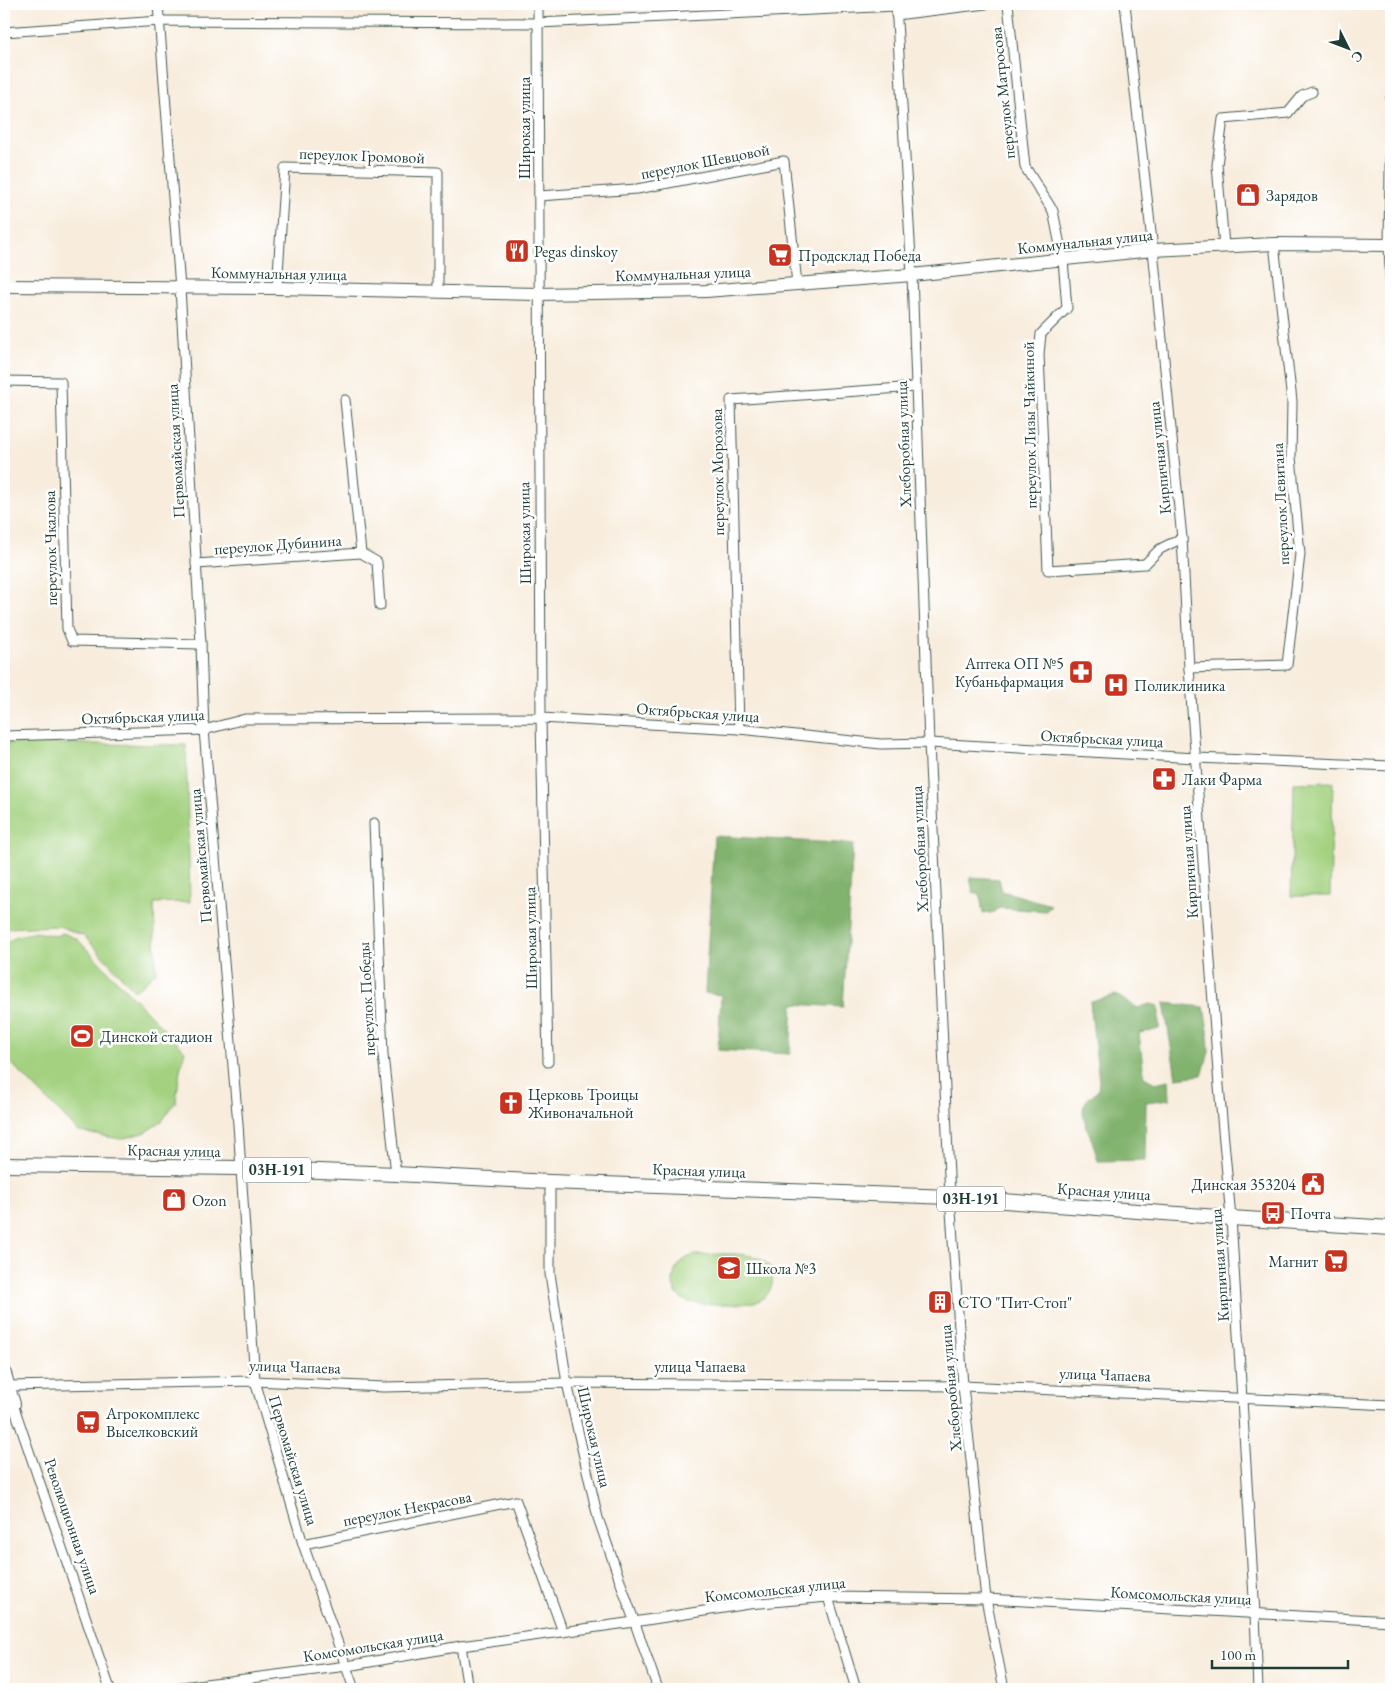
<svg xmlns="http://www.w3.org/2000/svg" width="1395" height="1693" viewBox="0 0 1395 1693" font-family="'EB Garamond',serif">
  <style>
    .green { fill: #a3d17f; stroke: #61875a }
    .forest { fill: #82b36e; stroke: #507851 }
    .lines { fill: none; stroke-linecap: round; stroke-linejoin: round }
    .street-casing { stroke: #40574d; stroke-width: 11 }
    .secondary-casing { stroke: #40574d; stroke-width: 14 }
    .primary-casing { stroke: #40574d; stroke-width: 16 }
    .street { stroke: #fff; stroke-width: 9 }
    .secondary { stroke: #fff; stroke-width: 12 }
    .primary { stroke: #fff; stroke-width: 14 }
    .labels { text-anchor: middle; stroke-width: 5; stroke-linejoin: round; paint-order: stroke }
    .shield { fill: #fff; stroke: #627771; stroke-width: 1 }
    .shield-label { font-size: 15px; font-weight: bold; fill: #1f3d34 }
    .street-label { font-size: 16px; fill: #1f3d34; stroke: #fff }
    .poi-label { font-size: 16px; fill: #1f3d34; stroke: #fff; text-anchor: start }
  </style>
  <rect width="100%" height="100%" fill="#fff"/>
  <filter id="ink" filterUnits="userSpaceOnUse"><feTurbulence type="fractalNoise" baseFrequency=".02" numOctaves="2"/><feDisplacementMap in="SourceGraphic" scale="10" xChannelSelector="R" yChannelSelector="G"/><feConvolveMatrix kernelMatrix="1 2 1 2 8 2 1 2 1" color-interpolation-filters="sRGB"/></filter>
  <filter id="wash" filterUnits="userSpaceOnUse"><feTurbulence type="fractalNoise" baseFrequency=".0096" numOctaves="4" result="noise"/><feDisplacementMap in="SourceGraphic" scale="20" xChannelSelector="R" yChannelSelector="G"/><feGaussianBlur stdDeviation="1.12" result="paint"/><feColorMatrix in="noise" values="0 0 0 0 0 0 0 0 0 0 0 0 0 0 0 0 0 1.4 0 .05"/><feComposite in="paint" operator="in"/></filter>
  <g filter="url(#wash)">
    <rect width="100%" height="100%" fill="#f8eddd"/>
    <g class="green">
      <polygon points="4,743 186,745 190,902 154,903 156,972 135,991 84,936 59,926 4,928"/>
      <polygon points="1333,782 1330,896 1291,896 1294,783"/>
      <polygon points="36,932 56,936 63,933 77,939 185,1051 180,1070 176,1101 163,1120 146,1132 121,1139 79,1132 4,1056 4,944 17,936"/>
      <path d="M696,1255C719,1255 779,1245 772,1284C770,1294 763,1300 753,1303C740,1304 697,1306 686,1301C663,1290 673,1258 696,1255Z"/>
    </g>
    <g class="forest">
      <polygon points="714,836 853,844 843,1007 793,1004 790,1054 718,1050 721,995 705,993"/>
      <polygon points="970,877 999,879 1002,891 1051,905 1046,911 999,908 995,912 983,914 980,895 973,892"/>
      <path d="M1116,995L1138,1008L1150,1004L1159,1006V1029L1139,1033L1144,1077L1155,1083L1169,1080L1170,1099L1146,1102L1145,1160L1098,1161C1096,1152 1093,1143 1090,1135C1083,1116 1076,1104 1098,1091L1099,1081L1090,1002Z"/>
      <polygon points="1164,1003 1204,1007 1208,1031 1209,1052 1202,1075 1176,1078"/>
    </g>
  </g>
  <g filter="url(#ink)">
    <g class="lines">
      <defs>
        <g id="street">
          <polyline points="158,4 180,288 201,644 204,730 238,1124 255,1381 303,1544 354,1689"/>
          <polyline points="538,4 541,718 548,1062"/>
          <polyline points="896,4 912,275 929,743 950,1197 963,1386 986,1599 1004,1689"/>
          <polyline points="1008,4 1025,167 1053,211 1063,260 1067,308 1041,334 1039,354 1048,570 1145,564 1160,549 1182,538"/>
          <polyline points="1125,4 1153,250 1182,538 1189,668 1219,1086 1231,1218 1255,1614 1258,1689"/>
          <polyline points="896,15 986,4"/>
          <polyline points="4,32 160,21 538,23 896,6"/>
          <polyline points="1391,97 1389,245 1391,296"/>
          <polyline points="539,196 637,189 784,161 797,284"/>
          <polyline points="1224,246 1217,165 1223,119 1288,113 1302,96 1312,92"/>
          <polyline points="277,288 285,168 438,172 438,292"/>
          <polyline points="4,381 61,382 67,629 72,641 201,644"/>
          <polyline points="361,553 377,562 380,606"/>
          <polyline points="196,564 361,553 345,400"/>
          <polyline points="1189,668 1287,665 1300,554 1291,457 1292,401 1274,244"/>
          <polyline points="739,729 731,400 915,387"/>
          <polyline points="4,736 204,730 245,719 541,718 739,729 881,744 929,743 1196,758 1391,766"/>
          <polyline points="374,823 383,1055 396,1174"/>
          <polyline points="550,1182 550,1274 567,1383 598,1518 658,1689"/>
          <polyline points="8,1386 255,1381 384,1387 567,1383 963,1386 1391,1405"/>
          <polyline points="13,1404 110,1689"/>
          <polyline points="303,1544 516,1501 563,1632"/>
          <polyline points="828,1597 856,1689"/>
          <polyline points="461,1646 468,1689"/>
          <polyline points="166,1689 347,1666 461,1646 634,1622 749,1604 828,1597 986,1599 1391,1621"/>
        </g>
        <polyline id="secondary" points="4,286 277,288 538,294 706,291 912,275 1153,250 1274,244 1391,245"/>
        <g id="primary">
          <polyline points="4,1165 240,1168 396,1174 550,1182 950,1197 1231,1218 1391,1228"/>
          <polyline points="4,1374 13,1404 4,1406"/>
        </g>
      </defs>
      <use href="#street" class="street-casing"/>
      <use href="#secondary" class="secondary-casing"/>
      <use href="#primary" class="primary-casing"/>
      <use href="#street" class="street"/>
      <use href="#secondary" class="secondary"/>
      <use href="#primary" class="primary"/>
    </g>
  </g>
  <defs>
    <symbol id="shop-square" viewBox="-11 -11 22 22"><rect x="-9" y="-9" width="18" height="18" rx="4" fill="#c8321e" stroke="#fff"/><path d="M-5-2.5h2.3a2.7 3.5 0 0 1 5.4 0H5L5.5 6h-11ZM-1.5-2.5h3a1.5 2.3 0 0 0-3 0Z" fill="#fff"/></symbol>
    <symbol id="restaurant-square" viewBox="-11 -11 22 22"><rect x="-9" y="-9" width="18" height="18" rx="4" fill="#c8321e" stroke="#fff"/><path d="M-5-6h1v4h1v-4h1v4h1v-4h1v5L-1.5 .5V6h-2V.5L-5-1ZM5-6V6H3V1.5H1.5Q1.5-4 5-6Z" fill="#fff"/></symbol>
    <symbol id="supermarket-square" viewBox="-11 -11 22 22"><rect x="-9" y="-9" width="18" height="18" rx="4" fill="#c8321e" stroke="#fff"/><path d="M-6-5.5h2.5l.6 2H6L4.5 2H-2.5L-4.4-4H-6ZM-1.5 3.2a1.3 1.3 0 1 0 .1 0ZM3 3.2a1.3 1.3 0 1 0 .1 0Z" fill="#fff"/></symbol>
    <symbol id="pharmacy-square" viewBox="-11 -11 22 22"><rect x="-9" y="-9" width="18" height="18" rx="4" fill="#c8321e" stroke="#fff"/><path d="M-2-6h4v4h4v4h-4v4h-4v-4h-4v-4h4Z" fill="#fff"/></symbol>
    <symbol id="hospital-square" viewBox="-11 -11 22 22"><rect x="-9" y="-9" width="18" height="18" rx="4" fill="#c8321e" stroke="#fff"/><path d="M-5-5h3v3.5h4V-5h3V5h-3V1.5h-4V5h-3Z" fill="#fff"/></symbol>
    <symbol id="stadium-square" viewBox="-11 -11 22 22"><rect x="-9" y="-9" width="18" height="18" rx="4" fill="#c8321e" stroke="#fff"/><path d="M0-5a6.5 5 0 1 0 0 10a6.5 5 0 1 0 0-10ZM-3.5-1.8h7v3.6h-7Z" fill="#fff"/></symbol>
    <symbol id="church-square" viewBox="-11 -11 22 22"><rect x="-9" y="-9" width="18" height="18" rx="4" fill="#c8321e" stroke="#fff"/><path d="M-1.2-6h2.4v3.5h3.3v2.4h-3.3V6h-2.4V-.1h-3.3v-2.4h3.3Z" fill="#fff"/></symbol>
    <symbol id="civic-square" viewBox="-11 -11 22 22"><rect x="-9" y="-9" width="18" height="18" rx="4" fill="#c8321e" stroke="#fff"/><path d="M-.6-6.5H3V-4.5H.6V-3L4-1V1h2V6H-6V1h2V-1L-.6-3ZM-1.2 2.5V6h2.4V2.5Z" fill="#fff"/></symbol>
    <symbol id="bus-square" viewBox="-11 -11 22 22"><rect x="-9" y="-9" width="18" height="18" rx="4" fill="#c8321e" stroke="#fff"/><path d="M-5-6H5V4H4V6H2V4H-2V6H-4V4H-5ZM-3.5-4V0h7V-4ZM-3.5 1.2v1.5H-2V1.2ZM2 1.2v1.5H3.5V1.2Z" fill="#fff"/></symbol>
    <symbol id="school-square" viewBox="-11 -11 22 22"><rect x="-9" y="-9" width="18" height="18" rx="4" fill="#c8321e" stroke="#fff"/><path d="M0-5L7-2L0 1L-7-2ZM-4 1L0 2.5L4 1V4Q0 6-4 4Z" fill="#fff"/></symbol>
    <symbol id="building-square" viewBox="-11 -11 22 22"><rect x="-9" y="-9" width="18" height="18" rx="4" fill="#c8321e" stroke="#fff"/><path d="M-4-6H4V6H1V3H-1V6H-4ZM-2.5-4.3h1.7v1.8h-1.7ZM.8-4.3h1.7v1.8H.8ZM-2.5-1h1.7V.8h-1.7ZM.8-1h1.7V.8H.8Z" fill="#fff"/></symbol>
  </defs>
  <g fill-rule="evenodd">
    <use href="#shop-square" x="1234" y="181" width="28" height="28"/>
    <use href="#restaurant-square" x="503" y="237" width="28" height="28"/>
    <use href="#supermarket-square" x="766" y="241" width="28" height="28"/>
    <use href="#pharmacy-square" x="1067" y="658" width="28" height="28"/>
    <use href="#hospital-square" x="1102" y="671" width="28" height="28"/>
    <use href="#pharmacy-square" x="1150" y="765" width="28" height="28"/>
    <use href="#stadium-square" x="68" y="1022" width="28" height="28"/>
    <use href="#church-square" x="497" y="1089" width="28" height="28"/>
    <use href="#civic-square" x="1299" y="1170" width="28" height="28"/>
    <use href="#shop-square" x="160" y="1186" width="28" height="28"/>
    <use href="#bus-square" x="1259" y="1199" width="28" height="28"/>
    <use href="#supermarket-square" x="1322" y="1247" width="28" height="28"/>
    <use href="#school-square" x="715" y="1254" width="28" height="28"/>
    <use href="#building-square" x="926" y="1288" width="28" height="28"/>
    <use href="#supermarket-square" x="74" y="1408" width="28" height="28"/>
  </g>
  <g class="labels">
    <g class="shield">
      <rect x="243" y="1157.5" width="68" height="25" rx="4"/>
      <rect x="937" y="1186.5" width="68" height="25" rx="4"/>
    </g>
    <g class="shield-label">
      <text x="277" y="1175">03Н-191</text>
      <text x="971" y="1204">03Н-191</text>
    </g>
    <g class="street-label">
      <text transform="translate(1002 93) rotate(-96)" y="6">переулок Матросова</text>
      <text transform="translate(524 128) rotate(-90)" y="6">Широкая улица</text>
      <text transform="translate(362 155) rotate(2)" y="6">переулок Громовой</text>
      <text transform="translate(705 161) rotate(-11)" y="6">переулок Шевцовой</text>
      <text transform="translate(1085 241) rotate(-6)" y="6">Коммунальная улица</text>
      <text transform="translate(279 273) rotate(1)" y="6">Коммунальная улица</text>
      <text transform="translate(683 273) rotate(-2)" y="6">Коммунальная улица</text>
      <text transform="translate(1029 425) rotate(-91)" y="6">переулок Лизы Чайкиной</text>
      <text transform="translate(903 444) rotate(-92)" y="6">Хлеборобная улица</text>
      <text transform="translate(175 451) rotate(-93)" y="6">Первомайская улица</text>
      <text transform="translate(1159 458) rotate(-96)" y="6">Кирпичная улица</text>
      <text transform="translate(717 472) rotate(-91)" y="6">переулок Морозова</text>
      <text transform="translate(1280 504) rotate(-93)" y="6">переулок Левитана</text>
      <text transform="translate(524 533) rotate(-91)" y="6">Широкая улица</text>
      <text transform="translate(278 544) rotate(-4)" y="6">переулок Дубинина</text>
      <text transform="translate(50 548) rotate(-91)" y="6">переулок Чкалова</text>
      <text transform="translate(698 712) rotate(4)" y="6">Октябрьская улица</text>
      <text transform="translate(143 716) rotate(-2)" y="6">Октябрьская улица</text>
      <text transform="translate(1102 738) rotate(3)" y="6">Октябрьская улица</text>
      <text transform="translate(919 849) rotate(-93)" y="6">Хлеборобная улица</text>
      <text transform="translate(200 856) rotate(-95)" y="6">Первомайская улица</text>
      <text transform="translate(1188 862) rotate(-94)" y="6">Кирпичная улица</text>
      <text transform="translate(530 938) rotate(-91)" y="6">Широкая улица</text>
      <text transform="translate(366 999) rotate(-93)" y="6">переулок Победы</text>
      <text transform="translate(174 1150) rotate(1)" y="6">Красная улица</text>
      <text transform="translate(699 1170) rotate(2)" y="6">Красная улица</text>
      <text transform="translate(1104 1191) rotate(4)" y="6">Красная улица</text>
      <text transform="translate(1219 1265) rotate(-94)" y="6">Кирпичная улица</text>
      <text transform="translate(295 1366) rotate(2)" y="6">улица Чапаева</text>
      <text x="700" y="1372">улица Чапаева</text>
      <text transform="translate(1105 1374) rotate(2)" y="6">улица Чапаева</text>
      <text transform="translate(950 1388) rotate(-95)" y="6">Хлеборобная улица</text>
      <text transform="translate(595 1437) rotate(77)" y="6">Широкая улица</text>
      <text transform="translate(294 1460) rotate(73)" y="6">Первомайская улица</text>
      <text transform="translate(407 1508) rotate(-11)" y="6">переулок Некрасова</text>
      <text transform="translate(73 1526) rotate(71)" y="6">Революционная улица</text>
      <text transform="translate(775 1589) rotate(-6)" y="6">Комсомольская улица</text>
      <text transform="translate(1181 1595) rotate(3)" y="6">Комсомольская улица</text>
      <text transform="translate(373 1645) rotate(-9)" y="6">Комсомольская улица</text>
    </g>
    <g class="poi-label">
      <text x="1266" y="201">Зарядов</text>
      <text x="534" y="257">Pegas dinskoy</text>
      <text x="798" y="261">Продсклад Победа</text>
      <text x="1064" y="669" text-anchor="end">Аптека ОП №5<tspan x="1064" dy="18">Кубаньфармация</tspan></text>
      <text x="1134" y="691">Поликлиника</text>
      <text x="1182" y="785">Лаки Фарма</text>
      <text x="100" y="1042">Динской стадион</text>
      <text x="528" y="1100">Церковь Троицы<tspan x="528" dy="18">Живоначальной</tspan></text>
      <text x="1296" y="1190" text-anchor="end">Динская 353204</text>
      <text x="192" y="1206">Ozon</text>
      <text x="1290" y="1219">Почта</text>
      <text x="1318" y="1267" text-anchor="end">Магнит</text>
      <text x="746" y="1274">Школа №3</text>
      <text x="958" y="1308">СТО "Пит-Стоп"</text>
      <text x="106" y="1419">Агрокомплекс<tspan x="106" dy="18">Выселковский</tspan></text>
    </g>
  </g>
  <rect width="1395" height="1693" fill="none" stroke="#fff" stroke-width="20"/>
  <g transform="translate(1348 48) rotate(132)" stroke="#ffffff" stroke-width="4" paint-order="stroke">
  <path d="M0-4L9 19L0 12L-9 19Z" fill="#1f3d34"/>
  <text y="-8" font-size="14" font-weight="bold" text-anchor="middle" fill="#1f3d34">С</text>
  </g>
  <path d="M1212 1660v8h136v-8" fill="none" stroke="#1f3d34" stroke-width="2.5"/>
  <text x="1220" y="1660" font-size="15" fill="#1f3d34" stroke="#ffffff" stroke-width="4" paint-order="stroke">100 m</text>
</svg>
